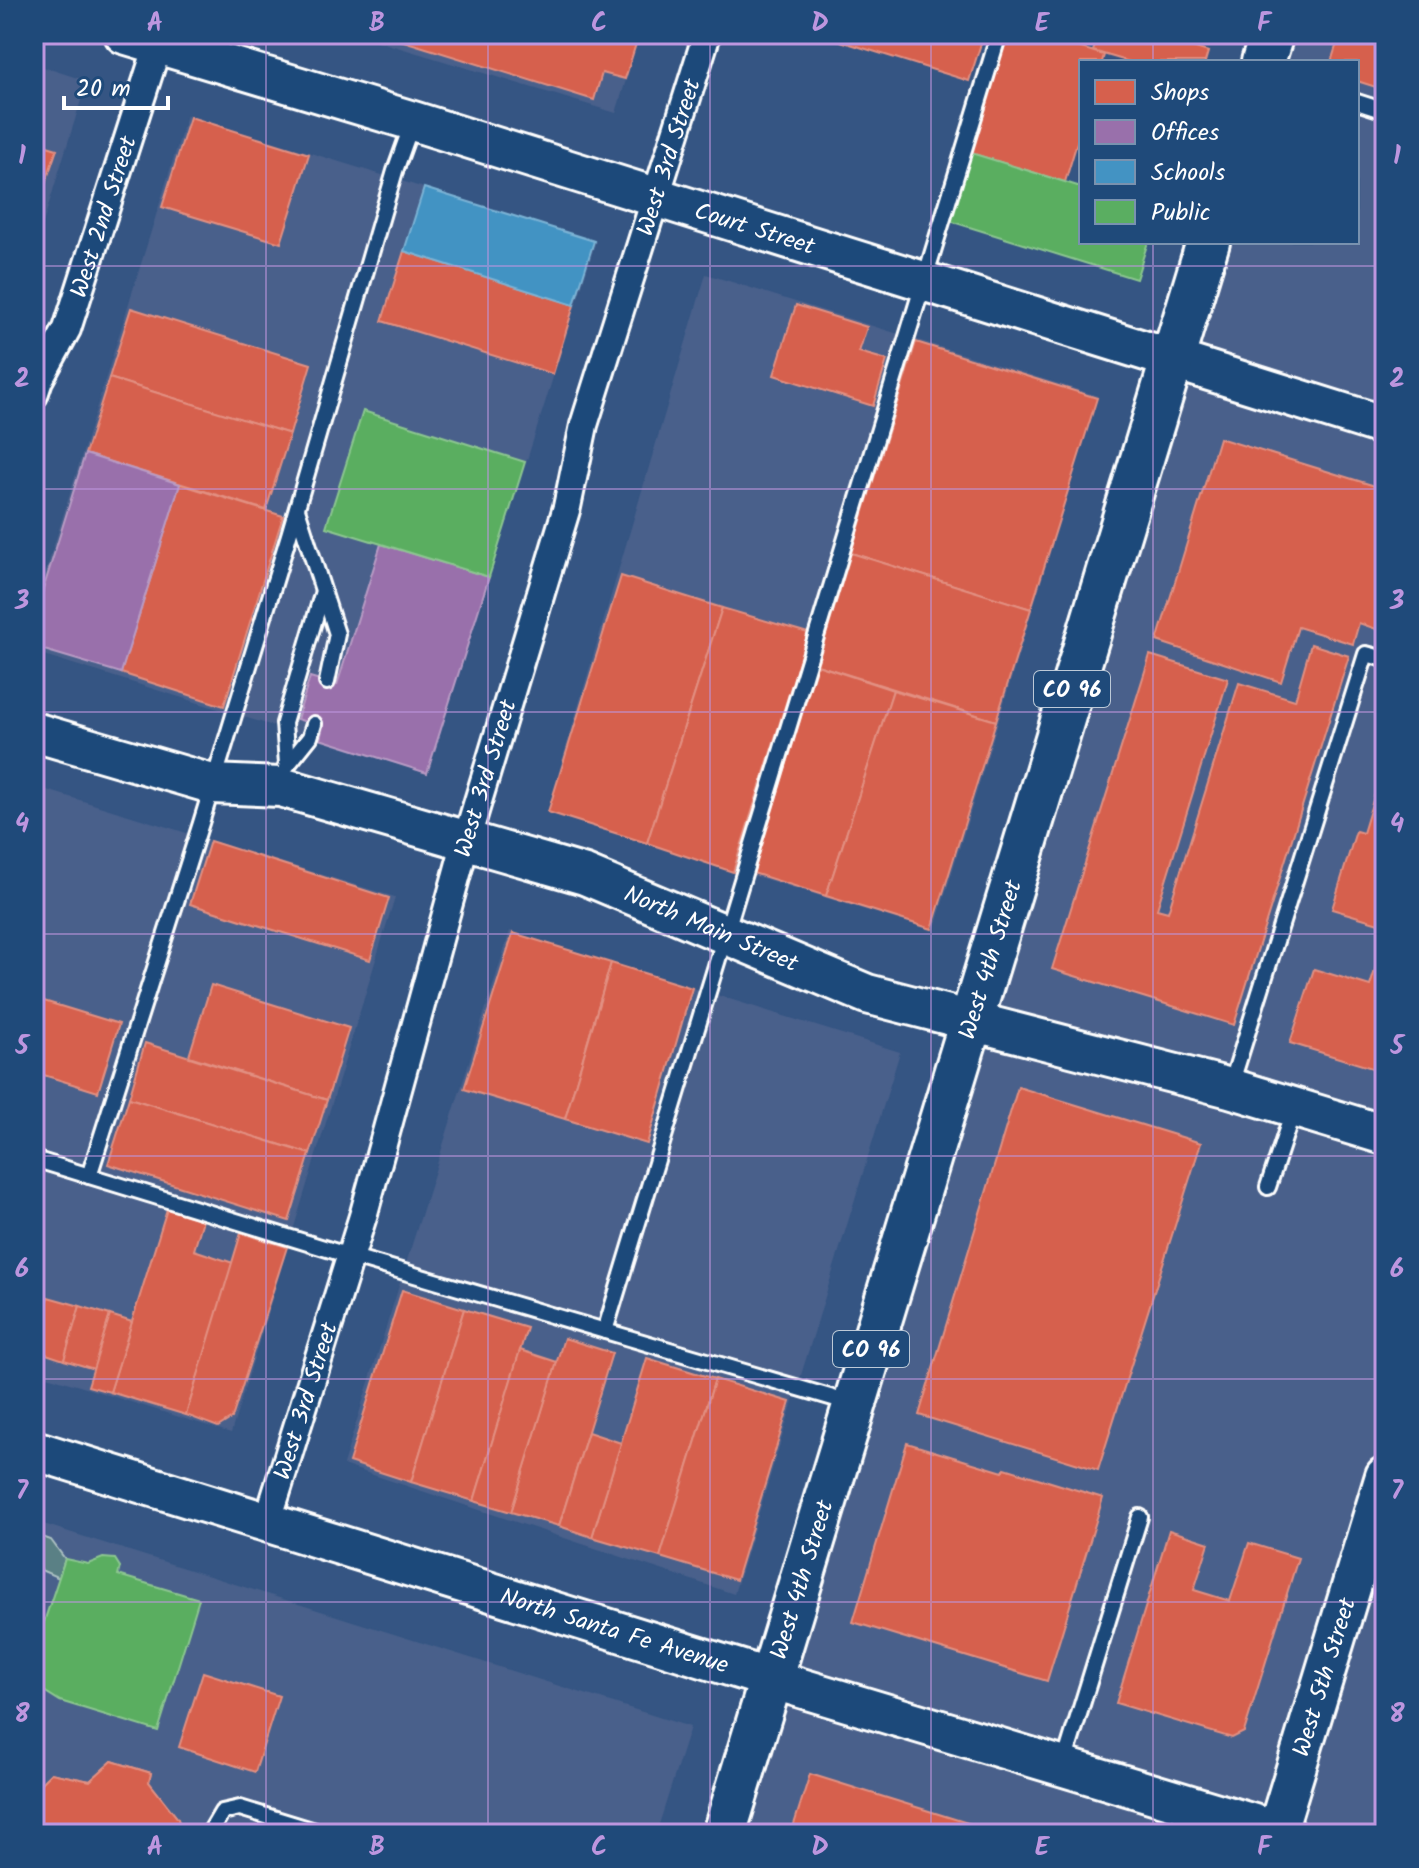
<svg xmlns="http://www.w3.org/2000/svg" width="1419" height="1868" viewBox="0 0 1419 1868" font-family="Kalam,sans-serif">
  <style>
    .built { fill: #48608b }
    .green { fill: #5a8085; stroke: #acc0c2; stroke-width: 2 }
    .shops { fill: #d6604d; stroke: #e29082; stroke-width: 2 }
    .offices { fill: #9970ab; stroke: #b89bc4; stroke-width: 2 }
    .schools { fill: #4393c3; stroke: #7bb3d5; stroke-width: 2 }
    .public { fill: #5aae61; stroke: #8cc690; stroke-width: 2 }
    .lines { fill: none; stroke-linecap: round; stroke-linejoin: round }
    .lane-casing { stroke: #fff; stroke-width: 20 }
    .street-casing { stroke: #fff; stroke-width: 32 }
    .secondary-casing { stroke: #fff; stroke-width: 44 }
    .primary-casing { stroke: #fff; stroke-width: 48 }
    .lane { stroke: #1f4a7a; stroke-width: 14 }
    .street { stroke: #1f4a7a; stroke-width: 26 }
    .secondary { stroke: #1f4a7a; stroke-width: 38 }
    .primary { stroke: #1f4a7a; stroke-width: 42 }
    .grid { fill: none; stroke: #bd96df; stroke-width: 2; stroke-opacity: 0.55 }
    .labels { text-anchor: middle; stroke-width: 8; stroke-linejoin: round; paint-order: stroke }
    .shield { fill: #1f4a7a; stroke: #bcc9d7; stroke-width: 2 }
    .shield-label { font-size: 22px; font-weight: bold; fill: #fff }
    .street-label { font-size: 24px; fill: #fff; stroke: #1f4a7a }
    .neatline { fill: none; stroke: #bd96df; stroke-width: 3 }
    .grid-label { font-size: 26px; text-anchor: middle; font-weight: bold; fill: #bd96df }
  </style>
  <rect width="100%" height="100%" fill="#355583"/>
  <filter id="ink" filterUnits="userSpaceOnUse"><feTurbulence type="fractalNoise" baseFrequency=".0125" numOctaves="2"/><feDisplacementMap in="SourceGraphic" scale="16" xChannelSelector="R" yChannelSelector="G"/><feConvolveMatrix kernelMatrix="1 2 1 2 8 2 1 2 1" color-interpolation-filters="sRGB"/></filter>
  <g filter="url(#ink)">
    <g class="built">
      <polygon points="354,34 640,34 616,113"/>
      <polygon points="1272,34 1385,34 1385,1834 724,1834 1208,242 1357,242 1357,62 1263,62"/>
      <polygon points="34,64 87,81 34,252"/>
      <polygon points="187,115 596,241 428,774 34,652 34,610"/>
      <polygon points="706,274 1098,396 934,931 547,812"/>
      <polygon points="34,786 395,897 231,1433 34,1372"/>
      <polygon points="510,931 900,1052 734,1594 343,1465"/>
      <polygon points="34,1521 690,1727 656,1834 34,1834"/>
    </g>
    <polygon class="green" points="34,1534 51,1540 65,1559 59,1578 34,1567"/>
    <g class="shops">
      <polygon points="381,34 639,34 625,79 602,73 594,100"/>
      <polygon points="818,34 984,34 969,81"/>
      <polygon points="1008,34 1036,34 1104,55 1102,62 1081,62 1081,129 1065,182 971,153"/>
      <polygon points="1099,34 1152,34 1208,52 1205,62 1130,62 1093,51"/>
      <polygon points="1340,34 1385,34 1385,90 1357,81 1357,62 1331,62"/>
      <polygon points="190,117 309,154 281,243 162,207"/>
      <polygon points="34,142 57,149 35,214 34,214"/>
      <polygon points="404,251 574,305 553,374 382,321"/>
      <polygon points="796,305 867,327 859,352 887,360 873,406 774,375"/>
      <polygon points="131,308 311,364 290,434 109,378"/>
      <polygon points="916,342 1097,398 1031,609 851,553"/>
      <polygon points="109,378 290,434 266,510 85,454"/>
      <polygon points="1219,438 1385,489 1385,632 1359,623 1353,644 1298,627 1281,682 1157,641"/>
      <polygon points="180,484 283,516 224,706 121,673"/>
      <polygon points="851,553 1031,609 996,721 817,665"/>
      <polygon points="621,576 722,608 647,843 548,812"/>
      <polygon points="722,608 808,633 733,872 647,843"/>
      <polygon points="1311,644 1349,656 1234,1025 1052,969 1150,655 1228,679 1157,909 1168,912 1239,683 1295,700"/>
      <polygon points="817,665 893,690 826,896 753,873"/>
      <polygon points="893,690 996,721 932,929 826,896"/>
      <polygon points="1385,761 1385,925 1332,909 1356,831 1363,833"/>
      <polygon points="210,841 389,898 370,960 190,904"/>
      <polygon points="513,933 611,963 565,1119 464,1089"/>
      <polygon points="1385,938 1385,1072 1290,1043 1314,969 1370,986"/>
      <polygon points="611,963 692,988 647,1144 565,1119"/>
      <polygon points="211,985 349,1028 327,1100 189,1056"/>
      <polygon points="34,998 119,1024 98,1092 34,1072"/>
      <polygon points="145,1043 327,1100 310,1154 129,1098"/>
      <polygon points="1018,1087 1201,1143 1098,1470 919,1415"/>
      <polygon points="129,1098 310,1154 289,1221 108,1164"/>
      <polygon points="167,1209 203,1220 194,1250 233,1263 186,1415 110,1392"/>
      <polygon points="241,1233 287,1247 232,1418 218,1427 186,1415"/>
      <polygon points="402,1290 464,1309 411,1482 349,1462"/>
      <polygon points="34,1293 48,1297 34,1342"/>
      <polygon points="48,1297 80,1306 64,1360 34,1350 34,1342"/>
      <polygon points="80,1306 110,1315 94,1369 64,1360"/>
      <polygon points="464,1309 527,1328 474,1501 411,1482"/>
      <polygon points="110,1315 132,1322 110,1392 88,1386"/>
      <polygon points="564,1338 612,1353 559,1526 511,1512"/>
      <polygon points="520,1350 557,1362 511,1512 474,1501"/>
      <polygon points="647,1358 715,1379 660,1557 592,1537"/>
      <polygon points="715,1379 790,1402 736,1580 660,1557"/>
      <polygon points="588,1432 621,1443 592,1537 559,1526"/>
      <polygon points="907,1443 1003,1472 1005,1468 1103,1498 1047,1681 853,1622"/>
      <polygon points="1169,1530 1209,1543 1194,1590 1230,1601 1249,1543 1298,1558 1244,1732 1232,1738 1116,1703"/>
      <polygon points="203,1672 279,1696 255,1772 179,1747"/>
      <polygon points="112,1761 151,1773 149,1782 178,1819 181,1834 34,1834 34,1790 51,1773 90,1781"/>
      <polygon points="112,1761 151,1773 149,1782 178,1819 181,1834 34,1834 34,1790 51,1773 90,1781"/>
      <polygon points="810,1774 1003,1834 791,1834"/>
    </g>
    <g class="offices">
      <polygon points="85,454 180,484 121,673 34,647 34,619"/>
      <polygon points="381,544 489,577 427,773 320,739 323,727 297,719 310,677 337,685"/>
    </g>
    <polygon class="schools" points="424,188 594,241 574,305 404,251"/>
    <g class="public">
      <polygon points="971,153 1081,187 1081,242 1148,242 1136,279 950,221"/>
      <polygon points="363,411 525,462 489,577 326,527"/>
      <polygon points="103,1558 115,1559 120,1567 118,1575 199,1599 158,1731 60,1701 41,1689 34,1670 37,1643 65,1559 88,1564"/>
    </g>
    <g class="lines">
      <defs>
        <g id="lane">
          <polyline points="1357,102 1385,111"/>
          <polyline points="297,509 337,634 327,682"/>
          <polyline points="287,764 284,723 323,591"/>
          <polyline points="286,767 310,737 314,724"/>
          <polyline points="1230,1088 1366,654 1385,659"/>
          <polyline points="34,1159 350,1256 850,1403"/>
          <polyline points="89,1176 201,823 289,535 395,171 413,121"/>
          <polyline points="1268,1187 1294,1108"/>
          <polyline points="605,1331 999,34"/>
          <polyline points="1359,1562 1385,1571"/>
          <polyline points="1063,1766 1140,1517"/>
          <polyline points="209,1834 222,1812 240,1808 325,1834"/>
        </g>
        <g id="street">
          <path id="s1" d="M34,395L39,380L67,329L158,45"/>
          <path id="s2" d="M267,1523L364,1213L466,841L567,507L584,425L707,34"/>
        </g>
        <g id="secondary">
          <path id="s3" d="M124,34L413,121L1385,426"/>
          <path id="s4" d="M34,732L212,784L281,787L585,875L867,994L1230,1088L1385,1135"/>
          <path id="s5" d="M34,1450L771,1679L1287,1834"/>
          <path id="s6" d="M1276,1834L1385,1476"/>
        </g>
        <g id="primary">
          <polyline points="1263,62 1272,34"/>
          <path id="s7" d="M724,1834L1208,242"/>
        </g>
      </defs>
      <use href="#lane" class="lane-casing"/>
      <use href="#street" class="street-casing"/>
      <use href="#secondary" class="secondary-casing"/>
      <use href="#primary" class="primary-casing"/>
      <use href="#lane" class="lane"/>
      <use href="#street" class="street"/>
      <use href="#secondary" class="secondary"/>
      <use href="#primary" class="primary"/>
    </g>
  </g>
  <path class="grid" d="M266,34V1834M488,34V1834M710,34V1834M931,34V1834M1153,34V62M1153,242V1834M34,266H1385M34,489H1385M34,712H1385M34,934H1385M34,1156H1385M34,1379H1385M34,1602H1385"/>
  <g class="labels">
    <g class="shield">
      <rect x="1034" y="671" width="76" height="36" rx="6"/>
      <rect x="833" y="1331" width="76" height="36" rx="6"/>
    </g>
    <g class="shield-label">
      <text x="1072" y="697">CO 96</text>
      <text x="871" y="1357">CO 96</text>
    </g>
    <g class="street-label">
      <text dy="8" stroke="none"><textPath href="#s2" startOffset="1424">West 3rd Street</textPath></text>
      <text dy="8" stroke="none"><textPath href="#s1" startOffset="192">West 2nd Street</textPath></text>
      <text dy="8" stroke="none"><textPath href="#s3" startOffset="660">Court Street</textPath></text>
      <text dy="8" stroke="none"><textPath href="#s2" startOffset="776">West 3rd Street</textPath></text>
      <text dy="8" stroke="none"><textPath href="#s4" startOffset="708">North Main Street</textPath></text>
      <text dy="8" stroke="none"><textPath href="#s7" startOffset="914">West 4th Street</textPath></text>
      <text dy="8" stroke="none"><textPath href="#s2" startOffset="128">West 3rd Street</textPath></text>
      <text dy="8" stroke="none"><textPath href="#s7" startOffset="266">West 4th Street</textPath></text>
      <text dy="8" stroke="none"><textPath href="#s5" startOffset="608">North Santa Fe Avenue</textPath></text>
      <text dy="8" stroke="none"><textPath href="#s6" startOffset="164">West 5th Street</textPath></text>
    </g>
  </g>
  <rect width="1419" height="1868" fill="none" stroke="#1f4a7a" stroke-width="88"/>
  <rect x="1079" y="60" width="280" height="184" fill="#1f4a7a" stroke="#7992af" stroke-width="2"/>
  <rect x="1095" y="80" width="40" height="24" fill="#d6604d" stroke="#7992af" stroke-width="2"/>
  <text x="1151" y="100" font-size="24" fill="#ffffff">Shops</text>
  <rect x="1095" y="120" width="40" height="24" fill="#9970ab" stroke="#7992af" stroke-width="2"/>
  <text x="1151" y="140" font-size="24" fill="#ffffff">Offices</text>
  <rect x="1095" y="160" width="40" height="24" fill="#4393c3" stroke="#7992af" stroke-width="2"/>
  <text x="1151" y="180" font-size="24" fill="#ffffff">Schools</text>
  <rect x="1095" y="200" width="40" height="24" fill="#5aae61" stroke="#7992af" stroke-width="2"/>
  <text x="1151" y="220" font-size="24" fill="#ffffff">Public</text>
  <path d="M64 96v12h104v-12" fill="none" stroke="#ffffff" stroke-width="4"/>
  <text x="76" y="96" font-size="24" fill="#ffffff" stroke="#1f4a7a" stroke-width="6" paint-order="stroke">20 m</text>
  <rect x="44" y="44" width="1331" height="1780" class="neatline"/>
  <g class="grid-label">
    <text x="155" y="31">A</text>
    <text x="377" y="31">B</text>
    <text x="599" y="31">C</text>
    <text x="820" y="31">D</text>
    <text x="1042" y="31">E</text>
    <text x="1264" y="31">F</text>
    <text x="22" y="164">1</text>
    <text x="1397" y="164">1</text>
    <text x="22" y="387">2</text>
    <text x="1397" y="387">2</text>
    <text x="22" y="609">3</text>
    <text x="1397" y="609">3</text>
    <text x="22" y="832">4</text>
    <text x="1397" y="832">4</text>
    <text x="22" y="1054">5</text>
    <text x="1397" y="1054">5</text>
    <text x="22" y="1277">6</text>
    <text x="1397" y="1277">6</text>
    <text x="22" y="1499">7</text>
    <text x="1397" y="1499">7</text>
    <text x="22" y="1722">8</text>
    <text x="1397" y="1722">8</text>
    <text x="155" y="1855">A</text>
    <text x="377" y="1855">B</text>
    <text x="599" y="1855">C</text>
    <text x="820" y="1855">D</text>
    <text x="1042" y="1855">E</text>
    <text x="1264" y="1855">F</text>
  </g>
</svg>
